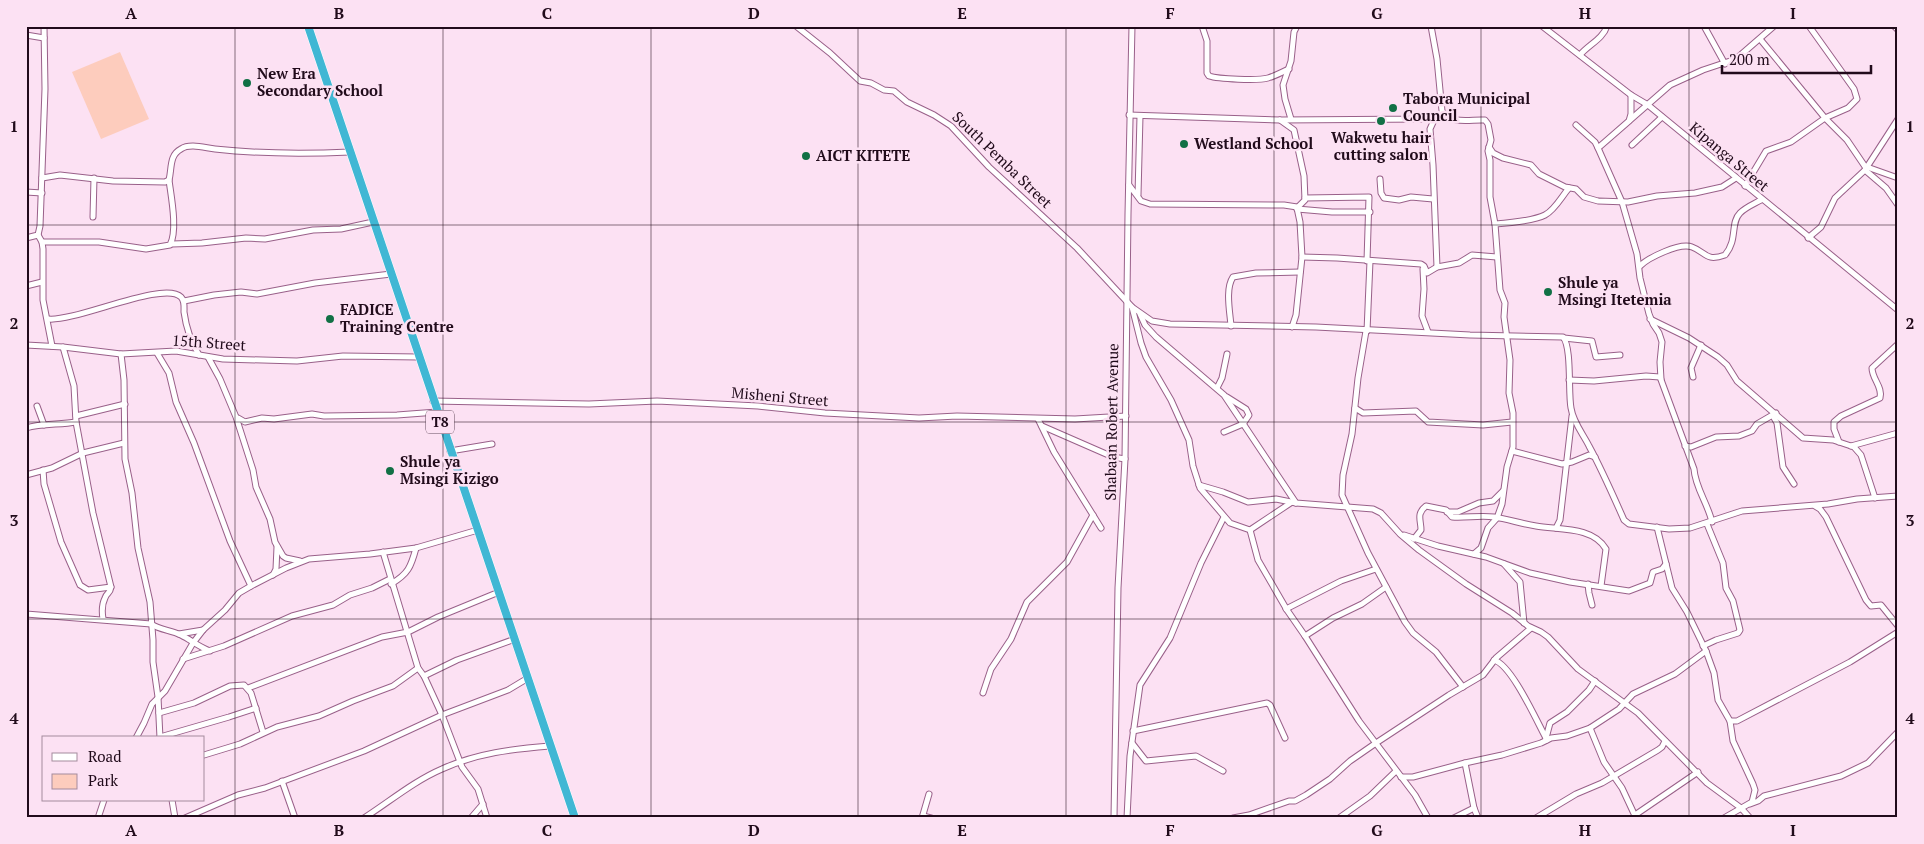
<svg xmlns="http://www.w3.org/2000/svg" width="1924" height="844" viewBox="0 0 1924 844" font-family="'PT Serif',serif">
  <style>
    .green { fill: #fdccbd }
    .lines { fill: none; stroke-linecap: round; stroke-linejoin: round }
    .minor-casing { stroke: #996089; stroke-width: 7 }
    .highway-casing { stroke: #fff; stroke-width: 9 }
    .minor { stroke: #fff; stroke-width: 5 }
    .highway { stroke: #40b7d4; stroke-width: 8 }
    .grid { fill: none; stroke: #210b1b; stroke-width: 1; stroke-opacity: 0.55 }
    .poi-dot { fill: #117045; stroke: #fce1f3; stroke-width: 2 }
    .labels { text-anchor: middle; stroke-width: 5; stroke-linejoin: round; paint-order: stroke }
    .shield { fill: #fce1f3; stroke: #634b5c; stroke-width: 1 }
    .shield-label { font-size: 14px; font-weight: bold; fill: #210b1b }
    .poi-label { font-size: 15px; font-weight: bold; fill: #210b1b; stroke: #fce1f3; text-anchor: start }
    .street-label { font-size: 15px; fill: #210b1b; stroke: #fce1f3 }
    .neatline { fill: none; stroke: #210b1b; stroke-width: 2 }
    .grid-label { font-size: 16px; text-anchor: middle; font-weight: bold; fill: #210b1b }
  </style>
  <rect width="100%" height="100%" fill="#fce1f3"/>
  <polygon class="green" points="120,52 149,119 101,139 72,72"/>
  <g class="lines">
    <defs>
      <g id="minor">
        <path d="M796,26L830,53L860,81L871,83L884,90L894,91L907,102L934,115L951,126L989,167L1077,248L1132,307L1152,321L1170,324L1316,327L1470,335L1563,337C1572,347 1568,393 1571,408C1573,422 1583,434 1589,446C1602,470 1613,495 1624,520L1629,524L1669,529L1690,528L1742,511L1828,504L1857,499L1898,496"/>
        <path d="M1202,26L1207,41V73L1209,76C1218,79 1258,81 1268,78C1275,76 1282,72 1289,69"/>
        <path d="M1431,26L1437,59L1442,111C1451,125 1471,119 1485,120L1488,124L1491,140L1488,151L1490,160V197L1495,224L1500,290L1505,303L1504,317L1510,360L1509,393L1513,413V447L1507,467L1502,504L1497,518L1488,528L1481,548L1474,554"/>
        <polyline points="1542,26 1631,95 1648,105 1898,310"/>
        <polyline points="1704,26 1725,64"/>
        <polyline points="1894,26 1898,30"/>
        <polyline points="26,35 44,38"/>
        <polyline points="1760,39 1825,118 1847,140 1866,168"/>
        <path d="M1580,55C1588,45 1603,39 1607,26"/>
        <polyline points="1129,115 1280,120 1427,119 1446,116"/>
        <polyline points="1435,118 1430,129 1433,165 1437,267"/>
        <polyline points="1291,119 1285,99 1283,85 1291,61 1294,32 1297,26"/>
        <polyline points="1280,120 1294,130 1304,176 1305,200 1297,208 1300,222 1302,257 1296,315 1292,327"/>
        <polyline points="1630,120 1670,85 1703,70 1736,59 1774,26"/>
        <polyline points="1576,125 1595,142 1598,148 1622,202 1637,254 1640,278 1649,314 1653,324 1659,333 1662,342 1660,362 1661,379"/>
        <polyline points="1632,145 1662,117"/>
        <polyline points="1489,147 1493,153 1503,158 1531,165 1539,174 1565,187 1576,189 1584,197 1598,201 1628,202 1657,196 1695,193 1722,187 1736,178"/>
        <polyline points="1598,148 1629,121 1631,114 1631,95"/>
        <polyline points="1867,167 1898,178"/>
        <polyline points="1865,170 1886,188 1898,205"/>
        <path d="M42,178L60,175L113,181L165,182L169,180C172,169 169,155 181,149C190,143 205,148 215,149C260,154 305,154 350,152"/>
        <polyline points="1380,179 1381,193 1384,198 1399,200 1411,197 1433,199"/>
        <polyline points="1129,185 1141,201 1150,204 1284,205 1297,207"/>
        <polyline points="1745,186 1766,151 1791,142 1825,118 1848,108 1857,99 1854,89 1809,26"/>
        <polyline points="26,192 42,193"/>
        <polyline points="1138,195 1140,116"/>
        <polyline points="1305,198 1369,197 1367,261"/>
        <polyline points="1297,209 1332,212 1370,212"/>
        <polyline points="93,217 94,178"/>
        <path d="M1495,224C1508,223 1533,221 1545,215C1555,210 1562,196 1569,188"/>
        <polyline points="38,235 42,242 43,249 43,300 52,346"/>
        <polyline points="26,238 38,235 40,226 45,89 44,26"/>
        <polyline points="1808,238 1821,227 1835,198 1865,170 1898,119"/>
        <path d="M42,242H99L146,249L170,245C178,230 171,196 169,180"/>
        <polyline points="172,244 202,243 246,238 265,239 313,230 341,229 373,222"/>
        <polyline points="1302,257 1337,258 1421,264 1424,266 1427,273 1437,267 1459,263 1472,255 1497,257"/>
        <path d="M1640,266C1648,258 1680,242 1692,247C1706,252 1705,262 1725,255C1738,240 1730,223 1740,213C1746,207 1754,204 1761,200"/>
        <polyline points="1423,269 1424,289 1422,316 1428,332"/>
        <polyline points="26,286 42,282"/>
        <polyline points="184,301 214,295 241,292 257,294 315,283 391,274"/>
        <polyline points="1132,307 1141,343 1146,357 1171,400 1189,440 1193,466 1200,488 1230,523 1250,530 1258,560 1287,610 1305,636 1359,721 1415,795 1428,818"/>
        <polyline points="1140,314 1145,325 1156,337 1224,395 1296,503"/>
        <path d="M48,319C76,322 164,280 181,297C185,301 184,307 184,312C186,327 191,342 199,355"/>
        <polyline points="1650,319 1689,338 1718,357 1727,365 1737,381 1803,438 1833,440 1854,447 1861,455 1875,498"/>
        <path d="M1231,326C1230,312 1225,289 1233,277L1256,273L1300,272"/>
        <polyline points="1366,331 1358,378 1352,434 1343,475 1342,495 1368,553 1405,622 1413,633 1436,652 1463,687"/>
        <polyline points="1367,331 1370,261"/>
        <polyline points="1564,338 1592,341 1596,357 1620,355"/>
        <polyline points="26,345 63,347 121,354 176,351 223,359 297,361 343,356 419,357"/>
        <path d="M63,347L74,386L76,422L93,513L111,587C110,594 107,592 105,598C102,604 102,613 103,619"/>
        <polyline points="157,353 169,373 176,402 194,443 230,541 251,586"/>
        <polyline points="121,354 124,380 125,459 132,493 138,548 150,602 153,640 153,662 158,697 160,738"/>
        <polyline points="208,357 220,379 236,417 253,470 256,487 270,519 275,542 283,556 286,558 300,561"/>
        <polyline points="1693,377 1691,368 1701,345"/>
        <path d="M1569,380L1594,381L1646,376L1660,377L1694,469C1695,487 1708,504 1712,522"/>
        <polyline points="1217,388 1222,378 1227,354"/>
        <polyline points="433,401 589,404 657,401 758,406 825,413 919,418 957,416 1075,419 1126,416"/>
        <polyline points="37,406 44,425"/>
        <polyline points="1355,408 1363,413 1416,411 1428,422 1483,425 1512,422"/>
        <polyline points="76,416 125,404"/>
        <polyline points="1773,416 1777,423 1783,467 1794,484"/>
        <polyline points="238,418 245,422 262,418 274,419 312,414 324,416 397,415 437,412"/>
        <polyline points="1038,419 1054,452 1101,528"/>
        <polyline points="1042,426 1113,457 1125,459"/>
        <path d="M26,428C42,423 60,425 76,422"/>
        <polyline points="1224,432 1243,424 1249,415 1246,409 1227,397"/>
        <path d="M1839,442L1834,429V422L1841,416L1880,398C1883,387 1872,379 1872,368L1898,344"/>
        <polyline points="1685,446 1691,447 1716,437 1739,436 1752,431 1757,424 1776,413"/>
        <polyline points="1851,446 1898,433"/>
        <polyline points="450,451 492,444"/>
        <polyline points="1512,451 1562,464 1572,462 1589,455 1595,457"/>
        <polyline points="43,470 44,484 61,542 80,585 88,590 111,587"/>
        <polyline points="26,475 52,468 83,453 124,443"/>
        <polyline points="1199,485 1223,492 1248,502 1276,499 1296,503 1373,509 1381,513 1400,534 1419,550 1466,584 1512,613 1528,626 1541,632 1548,637 1578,669 1638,713 1707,783 1741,808 1750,818"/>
        <polyline points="1815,506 1820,509 1826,517 1866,600 1871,606 1881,605 1898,626"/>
        <polyline points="1447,512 1458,512 1479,503 1493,501 1503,491"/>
        <polyline points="1657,527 1672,588 1687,612 1706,651 1714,673 1718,700 1730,721 1733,741 1753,784 1755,790 1752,802 1724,818"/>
        <polyline points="1556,528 1560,520 1572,416"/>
        <polyline points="1250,530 1292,502"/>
        <polyline points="1404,535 1438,546 1486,557 1530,573 1570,582 1629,591 1650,583 1653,572 1662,569 1666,564"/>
        <path d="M1414,539L1421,530C1421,520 1416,514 1426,506L1446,510L1452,517C1466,518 1481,515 1494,517C1508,519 1522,524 1536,526C1558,530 1593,526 1606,549L1601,586"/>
        <polyline points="383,552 418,668 424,676 442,715 462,767 478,789 487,818"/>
        <polyline points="1504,564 1520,582 1524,623"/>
        <polyline points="273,575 276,569 277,547"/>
        <path d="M391,584C408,574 411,567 416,548"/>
        <polyline points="1588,584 1589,593 1592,605"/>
        <polyline points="1286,609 1341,581 1376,569"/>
        <path d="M26,614L151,624C160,630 171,630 181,635C191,640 199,647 210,651"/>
        <polyline points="179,634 203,630"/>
        <polyline points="1305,636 1333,618 1362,604 1386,587"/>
        <polyline points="1703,646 1716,640 1738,633 1740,630 1733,601 1726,588 1723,563 1707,524"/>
        <polyline points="183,659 224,646 292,616 333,605 350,595 372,588 390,579"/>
        <path d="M1494,660C1512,665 1537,722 1547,740"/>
        <polyline points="424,676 457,660 515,639"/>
        <polyline points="248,688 382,637 408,632 438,617 499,592"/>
        <polyline points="983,693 991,669 1011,639 1027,602 1067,562 1093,515"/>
        <polyline points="159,713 194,703 230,686 244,685 251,693 263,732"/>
        <polyline points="1730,721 1737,721 1850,662 1898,632"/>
        <polyline points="1590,728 1604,762 1622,788 1636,818"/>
        <polyline points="1133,731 1267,703 1270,705 1285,738"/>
        <polyline points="160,737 229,717 256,708"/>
        <polyline points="136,738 144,723 152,704 165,691 193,643 203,630 225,610 239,593 251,586 286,568 309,559 370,554 416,548 478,530"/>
        <polyline points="1546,738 1550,723 1567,712 1589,690 1595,681"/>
        <polyline points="1132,743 1146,761 1196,756 1223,771"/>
        <polyline points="204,755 240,744 277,727 319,716 353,701 393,686 418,668"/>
        <polyline points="1465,763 1474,808 1478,818"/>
        <polyline points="1401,777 1413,777 1465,763 1502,755 1541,743 1551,738 1567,736 1590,728 1619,709 1633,694 1675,674 1706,651"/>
        <polyline points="282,781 295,818"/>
        <polyline points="172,800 175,818"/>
        <polyline points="1750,804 1758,801 1764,796 1841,776 1868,763 1898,732"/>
        <polyline points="1635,815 1698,772"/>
        <polyline points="923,816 931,818"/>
        <polyline points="98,818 104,800"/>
        <polyline points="185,818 238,795 265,788 364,751 442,715 508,690 528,678"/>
        <path d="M364,818C389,802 414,781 442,769C477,753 513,749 550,746"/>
        <polyline points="471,818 483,804"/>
        <polyline points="922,818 929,794"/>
        <polyline points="1114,818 1118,588 1125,459 1128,214 1132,26"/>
        <polyline points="1127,818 1130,756 1140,685 1170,638 1201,563 1224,517"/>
        <polyline points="1233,818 1249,815 1289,801 1295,801 1306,795 1330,779 1350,761 1376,743 1449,695 1483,675 1496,658 1531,628"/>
        <polyline points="1339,818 1370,796 1396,771"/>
        <polyline points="1454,818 1474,808"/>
        <polyline points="1536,818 1576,794 1602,783 1658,750 1662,747 1665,741"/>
      </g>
      <path id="highway" d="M308,26C396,290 485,554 575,818"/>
    </defs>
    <use href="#minor" class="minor-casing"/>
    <use href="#highway" class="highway-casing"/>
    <use href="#minor" class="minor"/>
    <use href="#highway" class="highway"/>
  </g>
  <path class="grid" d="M235,26V818M443,26V818M651,26V818M858,26V818M1066,26V818M1274,26V818M1481,26V818M1689,26V818M26,225H1898M26,422H1898M26,619H1898"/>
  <g class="poi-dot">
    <circle cx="247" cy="83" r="5"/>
    <circle cx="1393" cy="108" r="5"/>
    <circle cx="1381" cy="121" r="5"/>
    <circle cx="1184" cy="144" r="5"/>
    <circle cx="806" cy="156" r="5"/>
    <circle cx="1548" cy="292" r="5"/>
    <circle cx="330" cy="319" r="5"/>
    <circle cx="390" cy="471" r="5"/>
  </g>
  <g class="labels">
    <rect class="shield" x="426" y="410.5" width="28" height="23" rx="4"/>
    <g class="shield-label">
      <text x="440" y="427">T8</text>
    </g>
    <g class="poi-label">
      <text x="257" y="79">New Era<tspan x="257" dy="17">Secondary School</tspan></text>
      <text x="1403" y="104">Tabora Municipal<tspan x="1403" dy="17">Council</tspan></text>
      <text x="1381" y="143" text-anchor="middle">Wakwetu hair<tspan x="1381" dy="17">cutting salon</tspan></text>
      <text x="1194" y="149">Westland School</text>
      <text x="816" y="161">AICT KITETE</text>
      <text x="1558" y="288">Shule ya<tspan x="1558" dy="17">Msingi Itetemia</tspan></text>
      <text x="340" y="315">FADICE<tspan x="340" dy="17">Training Centre</tspan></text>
      <text x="400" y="467">Shule ya<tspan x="400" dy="17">Msingi Kizigo</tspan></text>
    </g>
    <g class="street-label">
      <text transform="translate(1729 157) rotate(40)" y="5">Kipanga Street</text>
      <text transform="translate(1002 160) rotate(44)" y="5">South Pemba Street</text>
      <text transform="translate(209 343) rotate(4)" y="5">15th Street</text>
      <text transform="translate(780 397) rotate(5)" y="5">Misheni Street</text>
      <text transform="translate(1112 422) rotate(-89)" y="5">Shabaan Robert Avenue</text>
    </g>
  </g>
  <rect width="1924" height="844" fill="none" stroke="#fce1f3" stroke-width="55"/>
  <rect x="42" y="736" width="162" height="65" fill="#fce1f3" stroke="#a48b9d"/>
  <rect x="52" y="753" width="25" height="8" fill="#ffffff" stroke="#a48b9d"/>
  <text x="88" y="762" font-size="15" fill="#210b1b">Road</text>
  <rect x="52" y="774" width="25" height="15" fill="#fdccbd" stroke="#a48b9d"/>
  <text x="88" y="786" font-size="15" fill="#210b1b">Park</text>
  <path d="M1722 65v8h149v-8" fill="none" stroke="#210b1b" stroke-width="2.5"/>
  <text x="1729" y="65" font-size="15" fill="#210b1b" stroke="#fce1f3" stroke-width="4" paint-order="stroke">200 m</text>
  <rect x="28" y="28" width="1868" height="788" class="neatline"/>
  <g class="grid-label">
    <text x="131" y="19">A</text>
    <text x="339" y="19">B</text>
    <text x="547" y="19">C</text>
    <text x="754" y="19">D</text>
    <text x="962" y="19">E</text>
    <text x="1170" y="19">F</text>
    <text x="1377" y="19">G</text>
    <text x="1585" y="19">H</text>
    <text x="1793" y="19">I</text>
    <text x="14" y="132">1</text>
    <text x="1910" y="132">1</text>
    <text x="14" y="329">2</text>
    <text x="1910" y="329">2</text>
    <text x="14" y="526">3</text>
    <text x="1910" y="526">3</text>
    <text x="14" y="724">4</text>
    <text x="1910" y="724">4</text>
    <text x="131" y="836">A</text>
    <text x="339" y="836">B</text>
    <text x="547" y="836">C</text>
    <text x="754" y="836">D</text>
    <text x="962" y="836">E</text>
    <text x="1170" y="836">F</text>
    <text x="1377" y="836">G</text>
    <text x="1585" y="836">H</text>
    <text x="1793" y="836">I</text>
  </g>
</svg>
